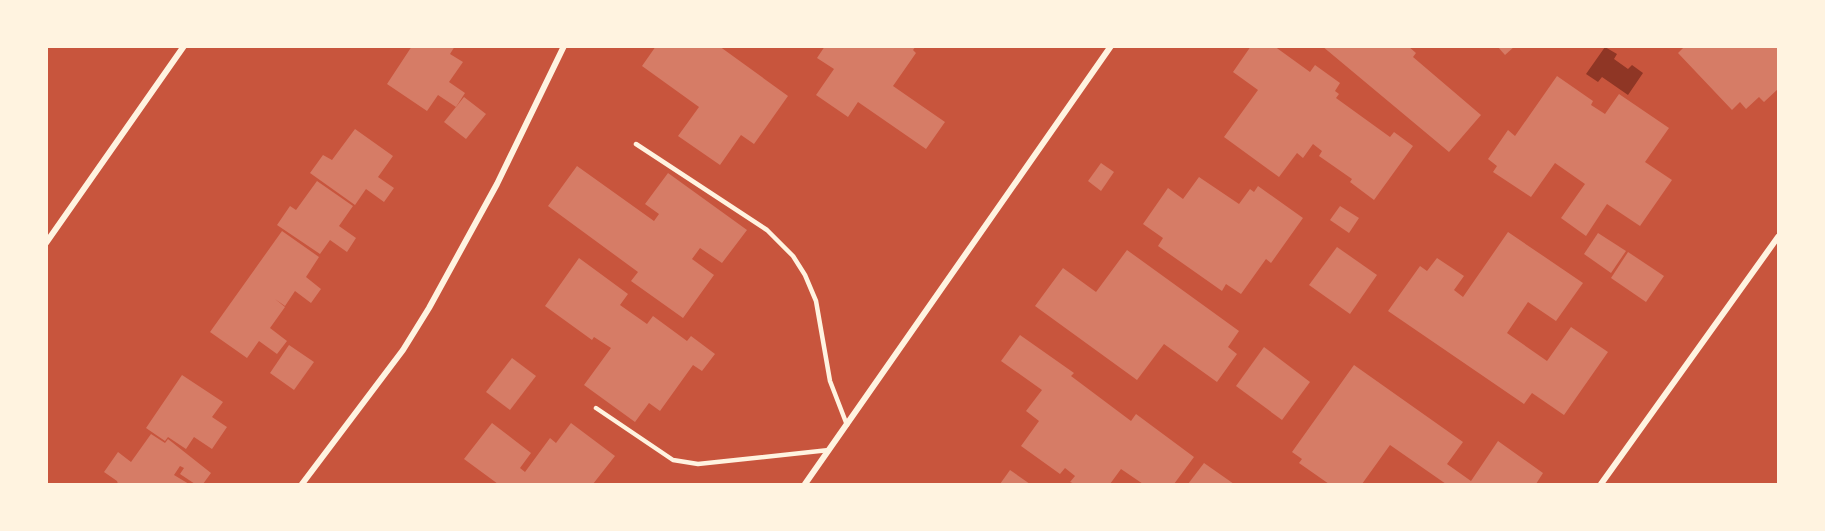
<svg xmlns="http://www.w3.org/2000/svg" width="1825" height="531" viewBox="0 0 1825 531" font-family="'Roboto Condensed',sans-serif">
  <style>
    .water { fill: #8f3625 }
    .building { fill: #d67c66 }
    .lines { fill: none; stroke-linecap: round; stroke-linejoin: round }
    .service { stroke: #fff3e0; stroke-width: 4.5 }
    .minor { stroke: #fff3e0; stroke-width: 6 }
  </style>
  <rect width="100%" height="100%" fill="#c8553d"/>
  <polygon class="water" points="1605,47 1617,54 1614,59 1628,69 1632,65 1643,73 1628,95 1602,77 1598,82 1586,74"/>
  <g class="building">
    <polygon points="412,46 455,46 450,54 463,62 449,82 465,93 456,107 438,95 427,111 387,84"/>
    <polygon points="656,46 719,46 788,96 754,144 741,135 720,165 678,136 699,107 642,66"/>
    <polygon points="825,46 916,46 913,50 916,53 893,86 945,122 926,149 858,102 848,117 816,95 834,69 817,58"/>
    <polygon points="1251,46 1274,46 1310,72 1315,65 1340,83 1335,91 1339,94 1336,98 1390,137 1394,132 1413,146 1374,200 1350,182 1352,179 1319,156 1322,151 1313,144 1303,158 1297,153 1279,177 1224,137 1258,90 1233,72"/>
    <polygon points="1322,46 1408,46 1416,53 1413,57 1481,115 1449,152"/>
    <polygon points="1497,46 1515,46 1505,55"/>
    <polygon points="1685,46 1778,46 1778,89 1764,102 1759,97 1746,109 1740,102 1732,110 1678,53"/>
    <polygon points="1557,76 1593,101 1591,105 1605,114 1619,94 1669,128 1645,162 1672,180 1640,226 1607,204 1586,236 1561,218 1585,184 1555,163 1531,197 1493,172 1497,166 1488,159 1508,130 1515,136"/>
    <polygon points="464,97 486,114 466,139 444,122"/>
    <polygon points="355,129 393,156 378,177 394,188 384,202 366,189 355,205 310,173 323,155 332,160"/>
    <polygon points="1101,163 1114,172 1101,191 1088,181"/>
    <polygon points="577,166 654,221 659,214 645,204 668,173 747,230 722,263 700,248 692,259 714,275 683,318 631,281 638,272 548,206"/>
    <polygon points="1199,177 1239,204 1250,189 1254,192 1258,186 1303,218 1271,263 1266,259 1241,294 1226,284 1222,291 1158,246 1163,238 1143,224 1168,188 1183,199"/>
    <polygon points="317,181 353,206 339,226 356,238 347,252 330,240 320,254 277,225 290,206 296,210"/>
    <polygon points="1340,206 1359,218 1349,233 1330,220"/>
    <polygon points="282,231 319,257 306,277 321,289 311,303 295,291 285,306 275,299 285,307 270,328 287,341 277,354 259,341 247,358 210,332"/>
    <polygon points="1508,232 1583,283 1556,321 1528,302 1507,333 1547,361 1571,327 1608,352 1564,415 1532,393 1524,404 1388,311 1420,266 1427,271 1437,258 1464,276 1454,290 1463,297"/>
    <polygon points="1598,233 1626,251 1611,273 1584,254"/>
    <polygon points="1337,247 1377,275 1350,314 1309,285"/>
    <polygon points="1127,250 1239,331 1228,347 1237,354 1217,382 1164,344 1137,380 1035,306 1063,268 1096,292"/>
    <polygon points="1628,252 1664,276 1646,302 1611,278"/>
    <polygon points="579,258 628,294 620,305 647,324 653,316 687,341 691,336 715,354 702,371 693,365 660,411 649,403 635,422 584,385 611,348 594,337 592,340 545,306"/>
    <polygon points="1020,335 1074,373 1071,376 1131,421 1136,414 1194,457 1174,484 1143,484 1121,469 1110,484 1075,484 1070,482 1075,476 1065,468 1060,474 1021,446 1039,421 1026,411 1042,390 1001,361"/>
    <polygon points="289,345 314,362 294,390 270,373"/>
    <polygon points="1264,347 1310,382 1282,420 1236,386"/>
    <polygon points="512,358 536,376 510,410 486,392"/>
    <polygon points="1354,365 1463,442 1447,464 1471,481 1498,441 1543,473 1536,484 1446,484 1390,445 1362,484 1329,484 1299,463 1302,459 1292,452"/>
    <polygon points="182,375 223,402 212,417 227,427 212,449 194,437 186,449 168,437 165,441 146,428"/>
    <polygon points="492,423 531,453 520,468 525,472 550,438 556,443 571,423 615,456 593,484 498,484 464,459"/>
    <polygon points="151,434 165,443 168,439 211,473 203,484 195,484 180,474 184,468 180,466 174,475 189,484 118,484 117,481 104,472 118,452 131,462"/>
    <polygon points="1204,463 1234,484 1188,484"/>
    <polygon points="1010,470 1030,484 1000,484"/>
  </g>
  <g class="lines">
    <g class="service">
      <polyline points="636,144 767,230 793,256 805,275 816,301 830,381 847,425"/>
      <polyline points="596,408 673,460 698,464 829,450"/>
    </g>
    <g class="minor">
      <polyline points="46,243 184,46"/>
      <polyline points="302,484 403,350 429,308 497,184 564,46"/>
      <polyline points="805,484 1111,46"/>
      <polyline points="1601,484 1778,237"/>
    </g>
  </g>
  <rect width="1825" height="531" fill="none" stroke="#fff3e0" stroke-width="96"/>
</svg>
